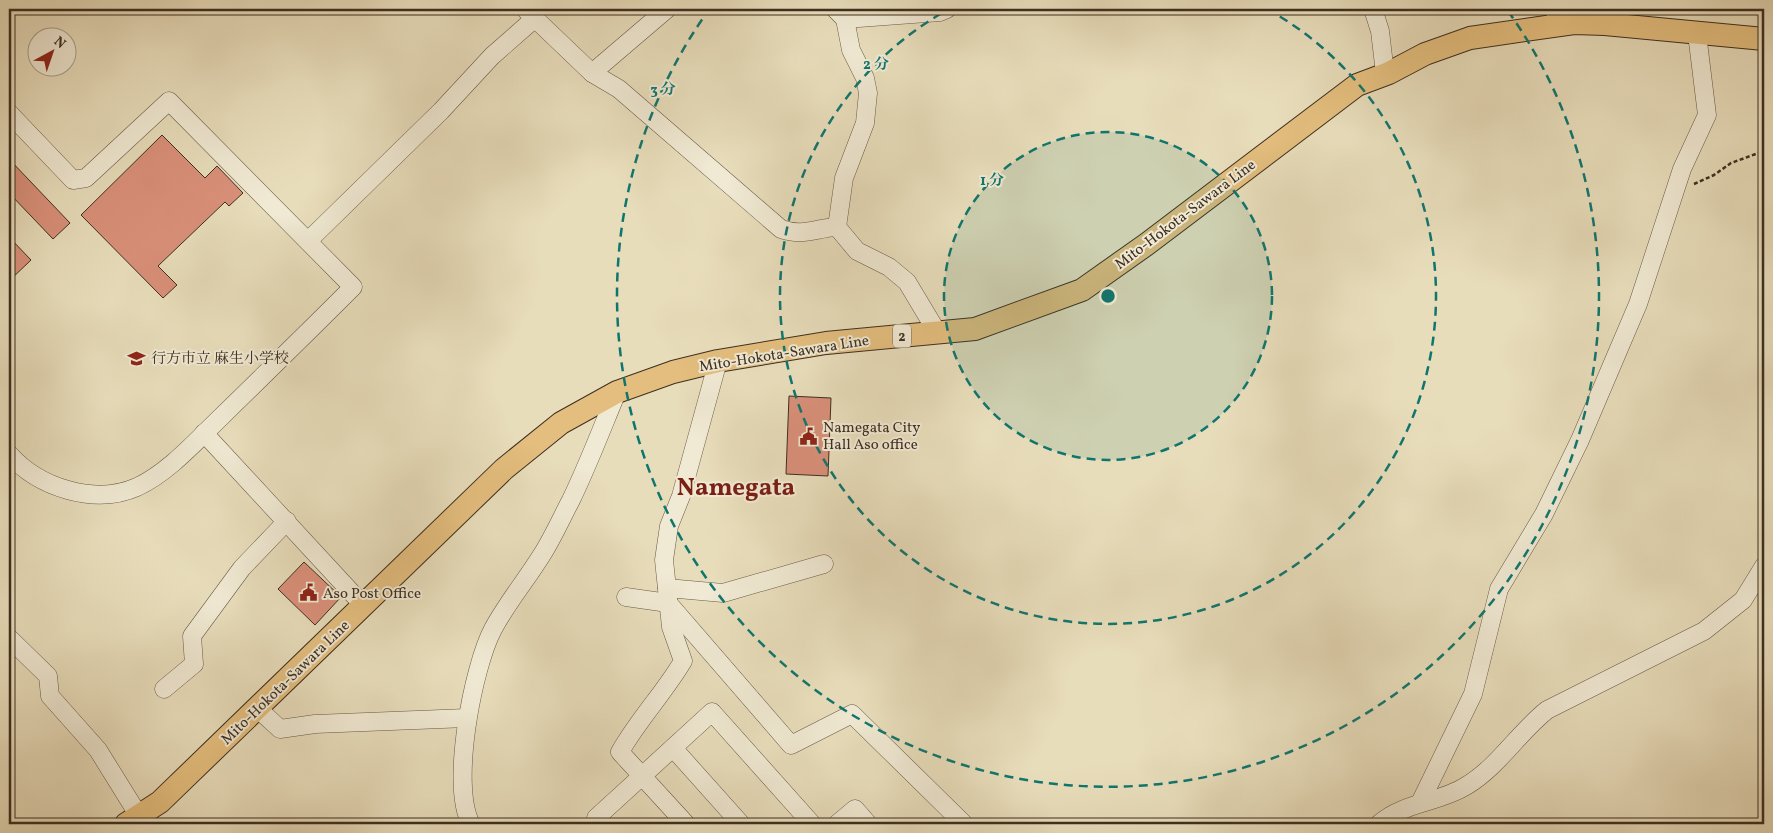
<svg xmlns="http://www.w3.org/2000/svg" width="1773" height="833" viewBox="0 0 1773 833" font-family="Vollkorn,'Noto Serif JP',serif">
  <style>
    .building { fill: #da907a; stroke: #3d2f21 }
    .lines { fill: none; stroke-linecap: round; stroke-linejoin: round }
    .minor-casing { stroke: #685a48; stroke-width: 19 }
    .major-casing { stroke: #3d2f21; stroke-width: 24 }
    .path { stroke: #3d2f21; stroke-width: 2.5; stroke-dasharray: 4 2.5; stroke-linecap: butt }
    .minor { stroke: #f0e9d3; stroke-width: 18 }
    .major { stroke: #e4be7e; stroke-width: 22 }
    .ring { fill: none; stroke: #0f766e; stroke-width: 2.5; stroke-dasharray: 9 6 }
    .labels { text-anchor: middle; stroke-width: 4; stroke-linejoin: round; paint-order: stroke }
    .shield { fill: #f0e9d3; stroke: #736756; stroke-width: 1 }
    .shield-label { font-size: 14px; font-weight: bold; fill: #3d2f21 }
    .street-label { font-size: 15px; fill: #3d2f21; stroke: #f0e9d3 }
    .poi-label { font-size: 15px; fill: #3d2f21; stroke: #f0e9d3; text-anchor: start }
    .town-label { font-size: 25px; font-weight: bold; fill: #7a1f14; stroke: #f0e9d3 }
    .centre { fill: #0f766e; stroke: #f0e9d3; stroke-width: 2.5 }
    .ring-label { font-size: 15px; text-anchor: middle; font-weight: bold; fill: #0f766e; stroke: #f0e9d3; stroke-width: 4; stroke-linejoin: round; paint-order: stroke }
  </style>
  <rect width="100%" height="100%" fill="#e8ddbb"/>
  <filter id="stains"><feTurbulence type="fractalNoise" baseFrequency=".004" numOctaves="4"/><feColorMatrix values="0 0 0 0 .2 0 0 0 0 .09 0 0 0 0 .02 0 0 0 .5 -.17"/></filter>
  <radialGradient id="worn" r=".72"><stop offset=".6" stop-color="#630" stop-opacity="0"/><stop offset="1" stop-color="#630" stop-opacity=".3"/></radialGradient>
  <g class="building">
    <polygon points="162,135 205,178 217,166 243,193 229,206 225,202 158,266 177,285 163,298 81,215"/>
    <polygon points="9,159 70,223 53,239 9,193"/>
    <polygon points="9,237 31,260 9,281"/>
    <polygon points="789,396 831,398 828,476 786,474"/>
    <polygon points="304,562 341,597 315,625 278,589"/>
  </g>
  <g class="lines">
    <defs>
      <g id="minor">
        <path d="M525,9L592,73L619,89L781,229C804,237 815,228 837,227"/>
        <polyline points="835,9 845,19 940,12 947,9"/>
        <polyline points="1373,9 1380,31 1384,65 1389,73"/>
        <polyline points="1553,9 1574,23"/>
        <polyline points="845,19 851,50 865,78 868,93 865,123 844,178 837,227 857,251 889,267 907,282 937,332"/>
        <polyline points="592,73 667,9"/>
        <path d="M9,113L73,180L86,178L169,101L353,287C309,331 265,374 221,417C196,441 169,472 137,487C94,506 38,487 9,454"/>
        <polyline points="308,241 441,111 492,56 534,19"/>
        <polyline points="204,433 364,606"/>
        <polyline points="667,588 723,593 824,564"/>
        <polyline points="626,597 668,603 791,745 852,714 964,824"/>
        <polyline points="9,638 48,676 50,696 98,750 139,816"/>
        <polyline points="164,689 194,664 192,636 242,568 287,521"/>
        <polyline points="258,709 280,729 315,724 467,718"/>
        <polyline points="673,748 741,824"/>
        <polyline points="1420,803 1473,694 1499,589 1544,514 1580,440 1638,304 1682,169 1707,115 1697,34"/>
        <polyline points="596,818 712,712 812,824"/>
        <path d="M471,824C450,785 473,667 493,629C507,603 527,579 543,553C553,537 562,517 571,500C588,465 602,428 617,392"/>
        <path d="M686,824L620,752C638,720 664,693 683,661L671,627L664,560L669,526L681,496L718,361"/>
        <polyline points="837,824 855,809 868,824"/>
        <path d="M1379,824C1404,802 1439,803 1466,786C1498,767 1518,733 1547,710L1704,631L1743,600L1764,566"/>
      </g>
      <polyline id="major" points="126,824 160,802 504,469 561,423 617,392 673,372 718,361 826,343 975,329 1082,290 1147,244 1357,85 1389,73 1425,54 1470,38 1574,23 1605,24 1764,39"/>
    </defs>
    <use href="#minor" class="minor-casing"/>
    <use href="#major" class="major-casing"/>
    <polyline class="path" points="1694,184 1714,175 1731,163 1764,151"/>
    <use href="#minor" class="minor"/>
    <use href="#major" class="major"/>
  </g>
  <circle cx="1108" cy="296" r="164" fill="#0f766e" fill-opacity=".12"/>
  <g class="ring">
    <circle cx="1108" cy="296" r="164"/>
    <path d="M1267 9A328 328 0 1 1 949 9"/>
    <path d="M1508 11A491 491 0 1 1 708 11"/>
  </g>
  <defs>
    <symbol id="school-bare" viewBox="-9 -9 18 18"><path d="M0-5L7-2L0 1L-7-2ZM-4 1L0 2.5L4 1V4Q0 6-4 4Z" fill="#8f2418" stroke="#f0e9d3" stroke-width="2.5" paint-order="stroke"/></symbol>
    <symbol id="civic-bare" viewBox="-9 -9 18 18"><path d="M-.6-6.5H3V-4.5H.6V-3L4-1V1h2V6H-6V1h2V-1L-.6-3ZM-1.2 2.5V6h2.4V2.5Z" fill="#8f2418" stroke="#f0e9d3" stroke-width="2.5" paint-order="stroke"/></symbol>
  </defs>
  <g fill-rule="evenodd">
    <use href="#school-bare" x="124" y="346" width="25" height="25"/>
    <use href="#civic-bare" x="796" y="424" width="25" height="25"/>
    <use href="#civic-bare" x="296" y="580" width="25" height="25"/>
  </g>
  <g class="labels">
    <rect class="shield" x="893" y="324.5" width="18" height="23" rx="4"/>
    <g class="shield-label">
      <text x="902" y="341">2</text>
    </g>
    <g class="street-label">
      <text transform="translate(1185 214) rotate(-37)" y="5">Mito-Hokota-Sawara Line</text>
      <text transform="translate(784 353) rotate(-9)" y="5">Mito-Hokota-Sawara Line</text>
      <text transform="translate(285 682) rotate(-44)" y="5">Mito-Hokota-Sawara Line</text>
    </g>
    <g class="poi-label">
      <text x="151" y="363">行方市立 麻生小学校</text>
      <text x="823" y="432">Namegata City<tspan x="823" dy="17">Hall Aso office</tspan></text>
      <text x="323" y="598">Aso Post Office</text>
    </g>
    <g class="town-label">
      <text x="736" y="495">Namegata</text>
    </g>
  </g>
  <circle cx="1108" cy="296" r="8" class="centre"/>
  <g class="ring-label">
    <text x="876" y="69">2 分</text>
    <text x="663" y="94">3 分</text>
    <text x="992" y="185">1 分</text>
  </g>
  <rect width="1773" height="833" fill="none" stroke="#e8ddbb" stroke-width="30"/>
  <rect x="10" y="10" width="1753" height="813" fill="none" stroke="#3d2f21" stroke-width="2.5"/>
  <rect x="15" y="15" width="1743" height="803" fill="none" stroke="#3d2f21"/>
  <g transform="translate(52 52) rotate(40)"><circle r="24" fill="#f0e9d3" stroke="#a89f8c"/>
  <path d="M0-4L9 19L0 12L-9 19Z" fill="#8f2418"/>
  <text y="-8" font-size="14" font-weight="bold" text-anchor="middle" fill="#3d2f21">N</text>
  </g>
  <rect width="100%" height="100%" filter="url(#stains)"/>
  <rect width="100%" height="100%" fill="url(#worn)"/>
</svg>
